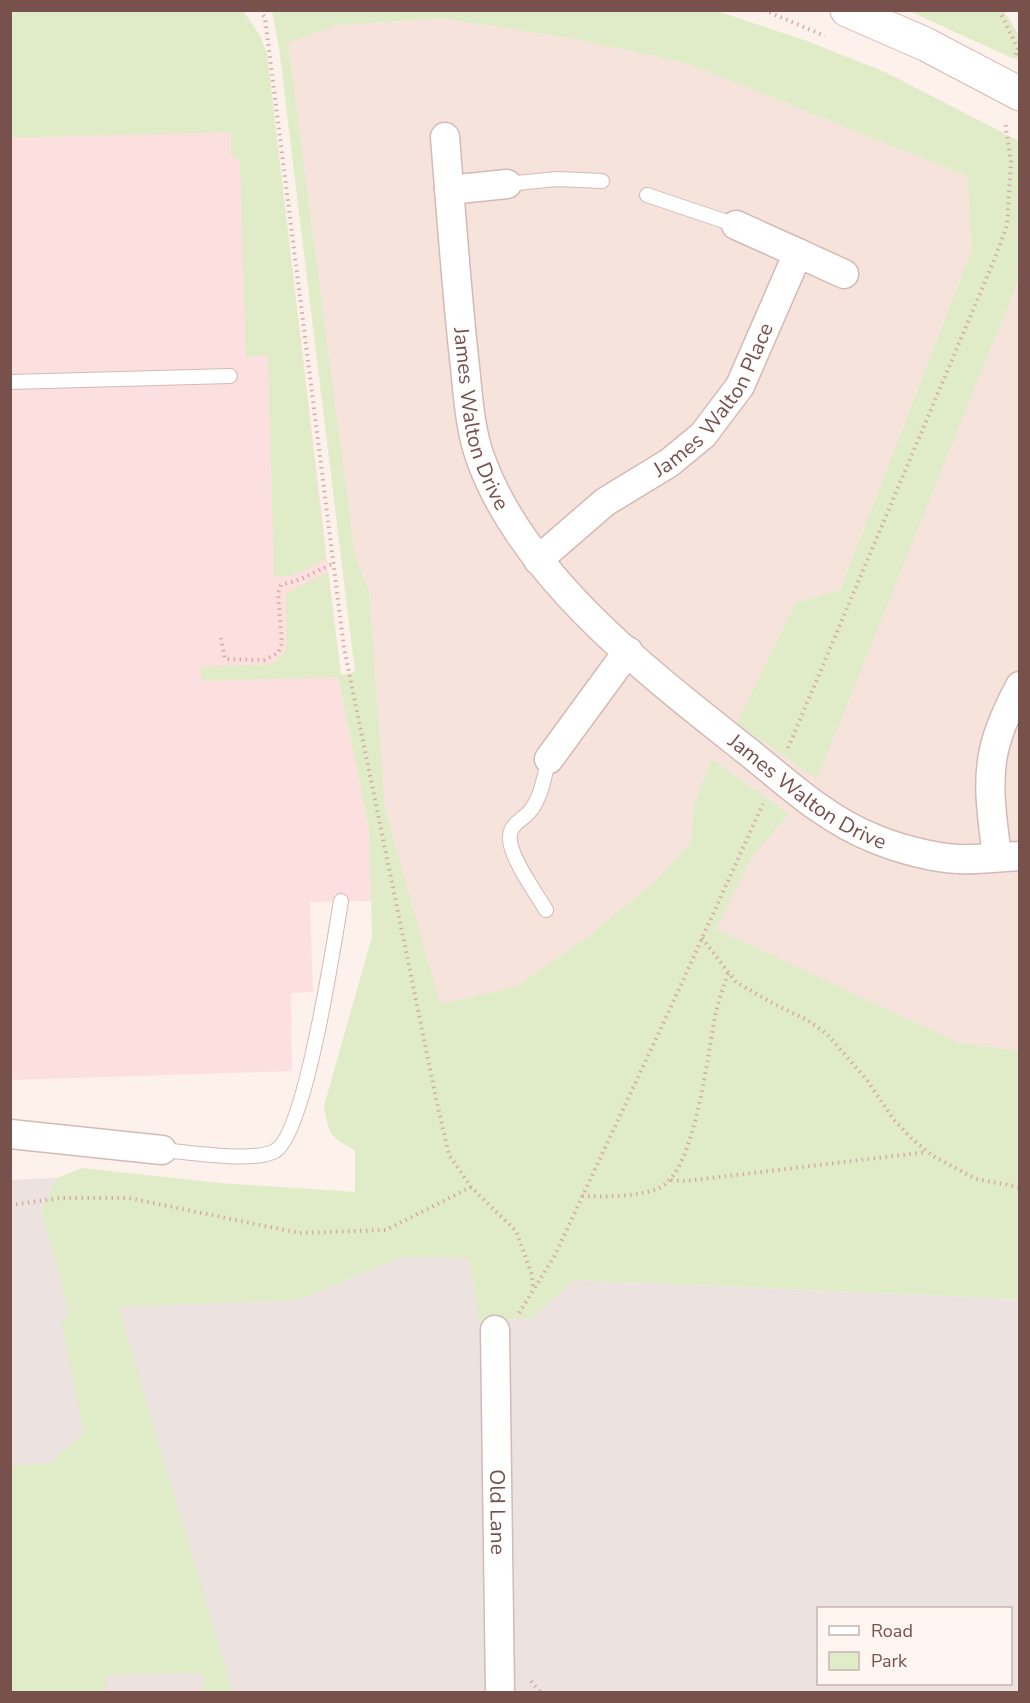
<svg xmlns="http://www.w3.org/2000/svg" width="1030" height="1703" viewBox="0 0 1030 1703" font-family="'Nunito Sans',sans-serif">
  <style>
    .residential { fill: #f6e3dc }
    .commercial { fill: #fce0df }
    .industrial { fill: #ece2e0; fill-rule: evenodd }
    .green { fill: #e0ebc8 }
    .lines { fill: none; stroke-linecap: round; stroke-linejoin: round }
    .lane-casing { stroke: #d4bab5; stroke-width: 16 }
    .street-casing { stroke: #d4bab5; stroke-width: 31 }
    .secondary-casing { stroke: #d7b8b3; stroke-width: 35 }
    .path { stroke: #d7aba5; stroke-width: 4; stroke-dasharray: 1.5 4.5; stroke-linecap: butt }
    .lane { stroke: #fff; stroke-width: 14 }
    .street { stroke: #fff; stroke-width: 28 }
    .secondary { stroke: #fff; stroke-width: 33 }
    .labels { text-anchor: middle; stroke-width: 5; stroke-linejoin: round; paint-order: stroke }
    .street-label { font-size: 21px; fill: #78514d; stroke: #fff6f2 }
  </style>
  <rect width="100%" height="100%" fill="#fcf1eb"/>
  <polygon class="residential" points="440,18 569,38 686,63 967,176 972,249 840,590 796,602 817,778 1019,279 1019,1051 957,1042 715,929 752,857 789,814 712,759 694,804 691,842 658,879 590,935 516,987 440,1005 385,808 369,590 355,555 288,43 334,26"/>
  <polygon class="commercial" points="270,81 341,676 338,677 369,829 371,901 310,902 313,992 291,993 292,1071 11,1080 10,90"/>
  <path class="industrial" d="M57,1178L41,1211L299,1300L401,1257H469L479,1322L533,1318L574,1280L1019,1299V1692H11L10,1180ZM818,1608H1010V1684H818Z"/>
  <g class="green">
    <path d="M10,11H243L259,34L267,53L326,558C307,570 297,577 274,577L268,355L246,357L240,161L231,156V132L11,138Z"/>
    <path d="M272,11H717L804,40L885,72L1019,141V279L817,779L737,723L796,602L840,590L972,249L967,176L686,63L569,38L440,18L334,26L288,43L355,555L369,590L385,808L440,1004L516,987L590,935L658,879L691,842L694,804L712,759L789,814L752,857L716,929L957,1042L1019,1051V1299L574,1280L533,1318L479,1322L469,1258L401,1257L299,1300L118,1307L233,1692H203V1673L106,1675V1692H11V1466L51,1463L84,1433L61,1320L70,1316L41,1211L57,1178L82,1168L219,1183L355,1192V1150C329,1137 329,1134 324,1106L372,937L369,829L338,677L201,681V667L272,664L282,655L287,646L286,597L288,592L328,572L341,675L355,672L279,48Z"/>
    <polygon points="909,11 1004,11 1019,35 1019,60 1010,57"/>
  </g>
  <g class="lines">
    <defs>
      <g id="lane">
        <polyline points="507,184 557,179 602,181"/>
        <polyline points="647,195 736,225"/>
        <polyline points="10,382 230,376"/>
        <path d="M546,910C537,894 503,849 511,831C514,822 525,818 530,811C542,797 544,775 549,759"/>
        <path d="M162,1150C189,1152 253,1163 275,1151C306,1133 334,942 341,901"/>
      </g>
      <g id="street">
        <path id="s1" d="M445,137C451,211 456,284 464,358C468,392 469,428 481,460C524,578 650,674 746,750C786,782 825,819 873,838C896,848 933,858 958,859C978,860 999,857 1020,856"/>
        <polyline points="449,190 507,184"/>
        <polyline points="798,253 844,274"/>
        <path id="s2" d="M538,560L605,502L669,463L703,435L740,386L798,253L736,225"/>
        <polyline points="549,759 628,651"/>
        <path d="M997,857C993,822 986,785 994,750C998,731 1010,704 1020,686"/>
        <polyline points="10,1134 162,1150"/>
        <path id="s3" d="M495,1330L500,1692"/>
      </g>
      <polyline id="secondary" points="847,10 925,44 1020,94"/>
    </defs>
    <use href="#lane" class="lane-casing"/>
    <use href="#street" class="street-casing"/>
    <use href="#secondary" class="secondary-casing"/>
    <g class="path">
      <polyline points="260,10 265,18 344,648 437,1103 449,1155 471,1187 516,1231 532,1275 533,1290"/>
      <polyline points="764,10 825,36"/>
      <polyline points="999,10 1018,49 1015,57"/>
      <polyline points="221,638 225,659 264,660 278,653 282,643 278,593 281,585 301,579 334,563"/>
      <polyline points="788,748 995,258 1007,225 1011,162 1005,122"/>
      <polyline points="702,938 736,982 774,1004 807,1020 827,1034 867,1080 894,1120 912,1139 933,1156 976,1179 1020,1187"/>
      <polyline points="671,1180 686,1181 927,1152"/>
      <path d="M582,1196C605,1197 638,1197 659,1188C696,1172 708,1049 716,1012C719,999 724,986 728,973"/>
      <polyline points="10,1205 62,1198 129,1198 299,1233 386,1230 471,1187"/>
      <polyline points="519,1313 554,1257 669,1011 763,804"/>
      <polyline points="531,1681 540,1692"/>
    </g>
    <use href="#lane" class="lane"/>
    <use href="#street" class="street"/>
    <use href="#secondary" class="secondary"/>
  </g>
  <g class="labels">
    <g class="street-label">
      <text dy="7" stroke="none"><textPath href="#s2" startOffset="242">James Walton Place</textPath></text>
      <text dy="7" stroke="none"><textPath href="#s1" startOffset="285">James Walton Drive</textPath></text>
      <text dy="7" stroke="none"><textPath href="#s1" startOffset="798">James Walton Drive</textPath></text>
      <text dy="7" stroke="none"><textPath href="#s3" startOffset="182">Old Lane</textPath></text>
    </g>
  </g>
  <rect width="1030" height="1703" fill="none" stroke="#78514d" stroke-width="24"/>
  <rect x="817" y="1607" width="195" height="78" fill="#fff6f2" stroke="#c9b4b0" stroke-width="1.5"/>
  <rect x="829" y="1626" width="30" height="9" fill="#ffffff" stroke="#c9b4b0" stroke-width="1.5"/>
  <text x="871" y="1637" font-size="18" fill="#78514d">Road</text>
  <rect x="829" y="1652" width="30" height="18" fill="#e0ebc8" stroke="#c9b4b0" stroke-width="1.5"/>
  <text x="871" y="1667" font-size="18" fill="#78514d">Park</text>
</svg>
